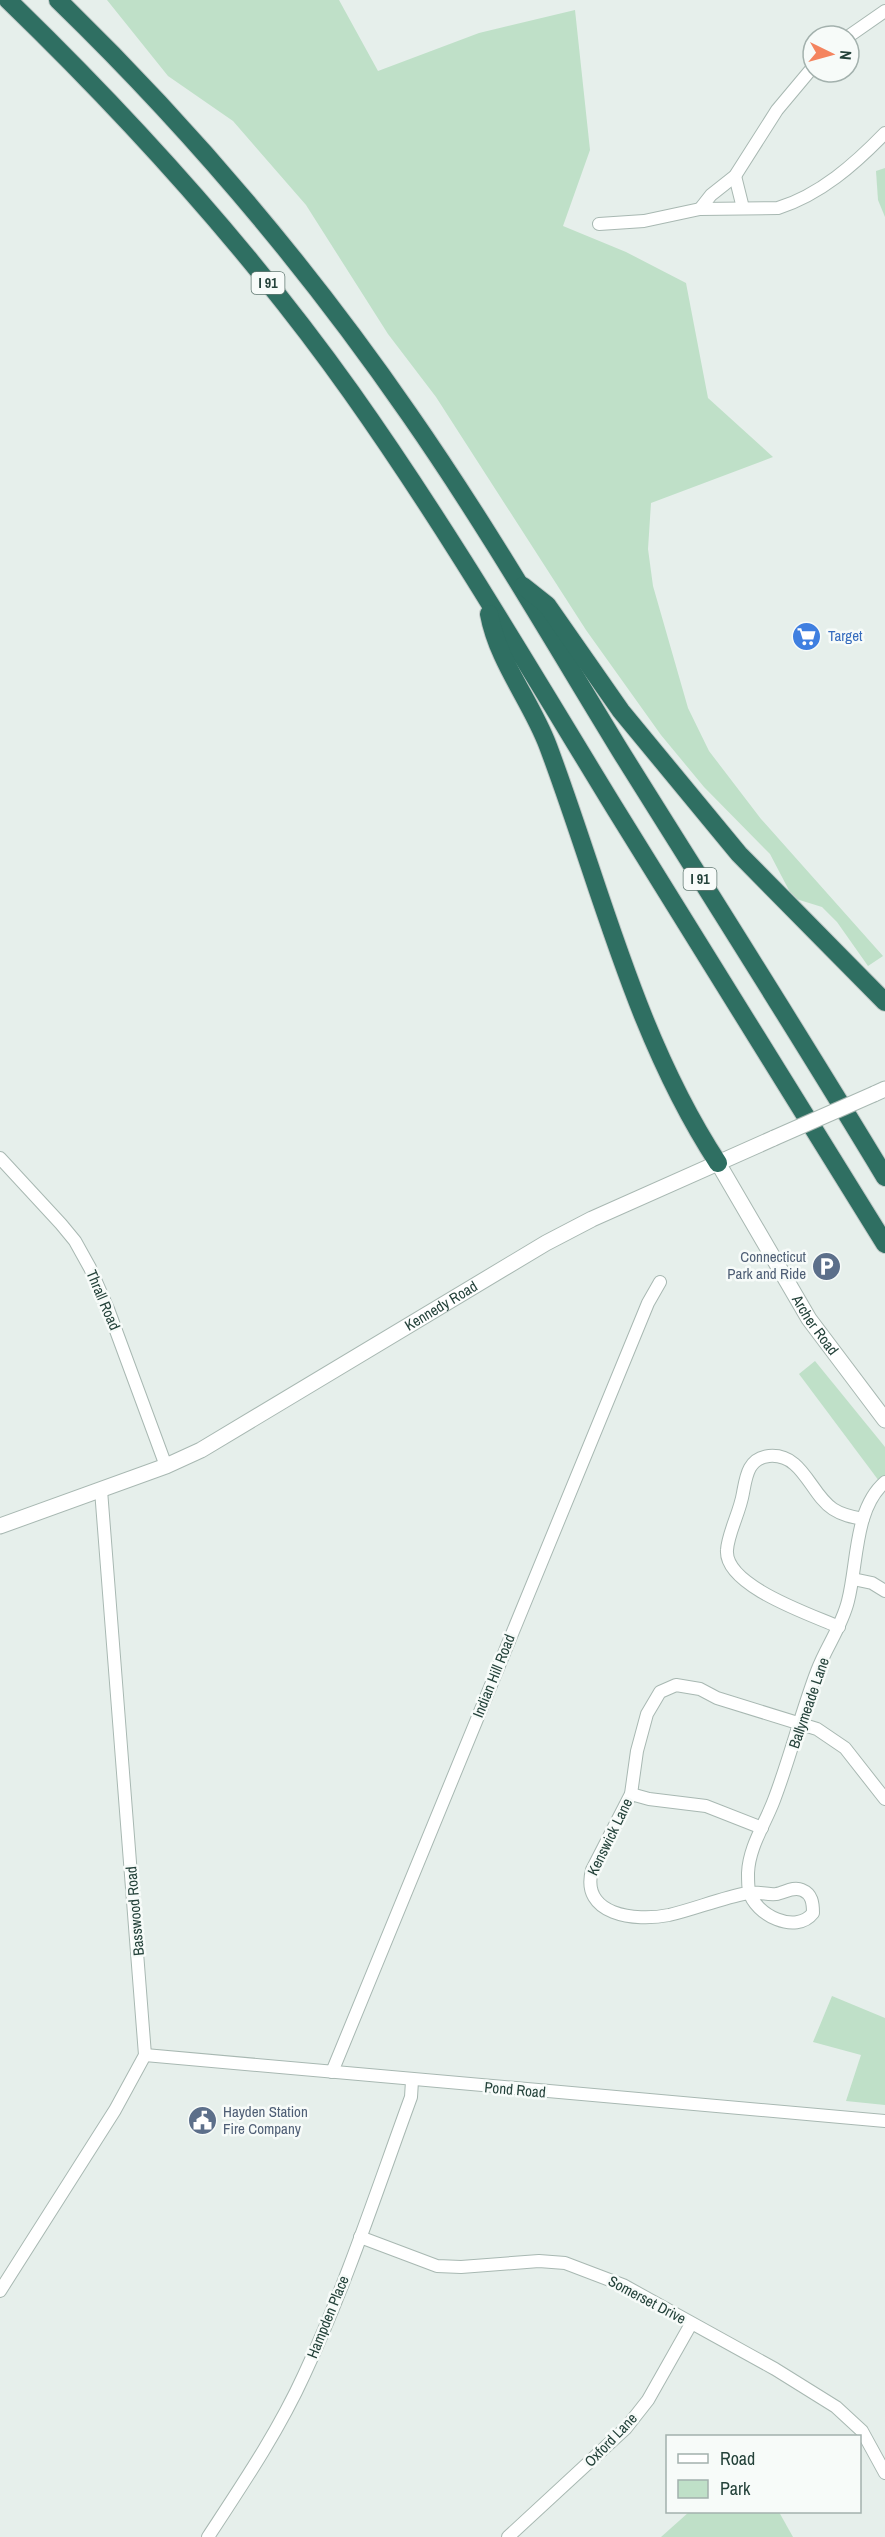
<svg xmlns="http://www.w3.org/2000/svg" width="885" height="2537" viewBox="0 0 885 2537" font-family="'Archivo Narrow',sans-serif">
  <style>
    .green { fill: #bfe0c8 }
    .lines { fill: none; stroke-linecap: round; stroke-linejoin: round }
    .minor-casing { stroke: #a8b8b2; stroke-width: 14 }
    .tertiary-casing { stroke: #a8b8b2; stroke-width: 17 }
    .motorway-casing { stroke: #c2cac8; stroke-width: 20 }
    .minor { stroke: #fff; stroke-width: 12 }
    .tertiary { stroke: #fff; stroke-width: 15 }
    .motorway { stroke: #2f6f62; stroke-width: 18 }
    .tertiary-bridge-casing { stroke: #a8b8b2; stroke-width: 17; stroke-linecap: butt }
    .tertiary-bridge { stroke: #fff; stroke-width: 15 }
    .labels { text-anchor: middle; stroke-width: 5; stroke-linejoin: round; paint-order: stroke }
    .shield { fill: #f7fbf9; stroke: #637a73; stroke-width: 1.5 }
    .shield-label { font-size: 14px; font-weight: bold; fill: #24423a }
    .shop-label { font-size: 15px; fill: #366cbe; stroke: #f7fbf9; text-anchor: start }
    .service-label { font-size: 15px; fill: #4e5e75; stroke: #f7fbf9; text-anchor: end }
    .street-label { font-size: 15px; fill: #24423a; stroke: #f7fbf9 }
  </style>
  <rect width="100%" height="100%" fill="#e6efeb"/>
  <g class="green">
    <polygon points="107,0 339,0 378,71 479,33 575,10 590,150 563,226 626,252 686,283 708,398 773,457 651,503 648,549 653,586 688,708 709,751 761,819 883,956 868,966 837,922 822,907 793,898 770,854 704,787 661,735 586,630 436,397 388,334 306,205 233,121 168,76"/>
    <polygon points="885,168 885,217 878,200 876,171"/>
    <polygon points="815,1361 885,1447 885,1489 799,1374"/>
    <polygon points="832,1996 885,2018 885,2105 846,2101 861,2055 813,2042"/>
    <polygon points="689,2512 779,2512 793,2537 661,2537"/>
  </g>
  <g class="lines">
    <defs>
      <g id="minor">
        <polyline points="849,36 885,11"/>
        <polyline points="735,176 743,208"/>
        <polyline points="700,209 711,195 735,176 777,110 813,67"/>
        <path d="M599,224L644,221L700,209L778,208C820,195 855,164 885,133"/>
        <polyline points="0,1158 61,1224 75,1241 90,1268 108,1309 166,1466"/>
        <path d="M885,1482C854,1509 858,1562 848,1601C842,1626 826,1647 817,1671C801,1713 790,1758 774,1800C765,1824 749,1847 748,1873C748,1878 748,1886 749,1891C755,1915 796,1935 813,1913C813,1903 812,1894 802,1890C793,1886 784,1893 776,1894C766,1895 757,1891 748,1893C721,1898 695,1909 669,1915C635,1922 580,1915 592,1870L631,1794L637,1751L647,1714L660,1692L676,1685L700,1689L717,1698L817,1729L845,1748L885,1799"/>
        <polyline points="853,1579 872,1583 885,1591"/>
        <path d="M839,1627C812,1615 724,1586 727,1550C728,1533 740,1512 743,1493C746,1477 748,1458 769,1456C803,1453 810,1494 833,1509C842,1515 852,1517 863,1519"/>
        <polyline points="631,1794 649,1799 706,1806 762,1828"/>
        <polyline points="145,2055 885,2121"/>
        <polyline points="332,2072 648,1303 660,1282"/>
        <polyline points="360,2237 437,2266 461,2267 539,2261 565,2263 623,2285 775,2369 836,2407 862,2431 885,2473"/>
        <polyline points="0,2291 115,2110 145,2055 101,1490"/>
        <path d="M208,2537C242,2485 278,2432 304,2375C346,2285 377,2190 411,2097L412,2081"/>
        <polyline points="508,2537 626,2428 648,2400 691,2324"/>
      </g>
      <g id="tertiary">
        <polyline points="874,1094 885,1089"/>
        <path id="s1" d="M718,1163L809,1319L885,1420"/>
        <path id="s2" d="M0,1526L166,1466L201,1450L546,1243L592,1219L774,1138"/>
      </g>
      <g id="motorway">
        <path d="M8,0C133,121 250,250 351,392C446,526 529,668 614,807C704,953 796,1098 885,1244"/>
        <path d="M58,0C189,127 306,265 409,414C485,523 552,639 621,752C709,893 799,1034 885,1177"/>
        <polyline points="523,586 547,605 621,711 739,854 885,1002"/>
        <path d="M489,614C498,662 531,701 548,746C601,887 635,1036 718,1163"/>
      </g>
    </defs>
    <use href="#minor" class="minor-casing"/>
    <use href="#tertiary" class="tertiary-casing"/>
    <use href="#motorway" class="motorway-casing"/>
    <use href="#minor" class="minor"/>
    <use href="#tertiary" class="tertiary"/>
    <use href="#motorway" class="motorway"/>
    <defs>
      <polyline id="tertiary-bridge" points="774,1138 874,1094"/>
    </defs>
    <use href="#tertiary-bridge" class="tertiary-bridge-casing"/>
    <use href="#tertiary-bridge" class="tertiary-bridge"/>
  </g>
  <defs>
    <symbol id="supermarket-disc" viewBox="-11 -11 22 22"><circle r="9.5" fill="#3f7fe0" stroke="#f7fbf9"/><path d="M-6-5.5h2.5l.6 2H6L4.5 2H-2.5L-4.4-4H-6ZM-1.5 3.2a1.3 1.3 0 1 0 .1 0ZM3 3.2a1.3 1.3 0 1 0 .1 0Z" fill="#fff"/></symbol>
    <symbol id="parking-disc" viewBox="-11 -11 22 22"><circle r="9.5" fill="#5c6f8a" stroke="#f7fbf9"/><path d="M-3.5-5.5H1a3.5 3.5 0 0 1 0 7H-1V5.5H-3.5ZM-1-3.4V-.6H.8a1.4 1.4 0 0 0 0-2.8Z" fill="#fff"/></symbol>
    <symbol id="civic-disc" viewBox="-11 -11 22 22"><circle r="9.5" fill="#5c6f8a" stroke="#f7fbf9"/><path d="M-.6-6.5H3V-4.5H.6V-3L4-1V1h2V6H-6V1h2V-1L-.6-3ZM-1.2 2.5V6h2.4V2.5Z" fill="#fff"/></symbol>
  </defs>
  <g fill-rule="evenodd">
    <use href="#supermarket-disc" x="790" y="620" width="33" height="33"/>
    <use href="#parking-disc" x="810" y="1250" width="33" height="33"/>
    <use href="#civic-disc" x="186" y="2104" width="33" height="33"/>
  </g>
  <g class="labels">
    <g class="shield">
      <rect x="251.5" y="272" width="33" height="22" rx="4.5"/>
      <rect x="683.5" y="868" width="33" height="22" rx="4.5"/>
    </g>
    <g class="shield-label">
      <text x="268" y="288">I 91</text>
      <text x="700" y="884">I 91</text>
    </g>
    <g class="shop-label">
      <text x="828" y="641">Target</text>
    </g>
    <g class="service-label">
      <text x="806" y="1262">Connecticut<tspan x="806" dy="17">Park and Ride</tspan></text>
      <text x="223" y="2117" text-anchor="start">Hayden Station<tspan x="223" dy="17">Fire Company</tspan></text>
    </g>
    <g class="street-label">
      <text transform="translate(103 1300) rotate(67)" y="5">Thrall Road</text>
      <text dy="5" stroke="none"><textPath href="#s2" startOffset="495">Kennedy Road</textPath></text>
      <text dy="5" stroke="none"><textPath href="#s1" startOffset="189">Archer Road</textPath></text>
      <text transform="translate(494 1676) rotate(-68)" y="5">Indian Hill Road</text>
      <text transform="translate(809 1703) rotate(-71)" y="5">Ballymeade Lane</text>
      <text transform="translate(610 1837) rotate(-64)" y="5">Kenswick Lane</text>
      <text transform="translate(135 1911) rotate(-95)" y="5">Basswood Road</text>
      <text transform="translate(515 2090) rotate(5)" y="5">Pond Road</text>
      <text transform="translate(647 2300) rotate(28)" y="5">Somerset Drive</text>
      <text transform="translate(328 2317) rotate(-68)" y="5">Hampden Place</text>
      <text transform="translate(611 2440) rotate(-46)" y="5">Oxford Lane</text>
    </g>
  </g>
  <rect x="666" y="2435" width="195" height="78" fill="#f7fbf9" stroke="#a3b1ad" stroke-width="1.5"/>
  <rect x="678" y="2454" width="30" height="9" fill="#ffffff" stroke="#a3b1ad" stroke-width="1.5"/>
  <text x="720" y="2465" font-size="18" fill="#24423a">Road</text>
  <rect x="678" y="2480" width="30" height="18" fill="#bfe0c8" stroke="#a3b1ad" stroke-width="1.5"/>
  <text x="720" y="2495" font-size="18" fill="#24423a">Park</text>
  <g transform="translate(831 54) rotate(95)"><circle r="28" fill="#f7fbf9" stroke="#a3b1ad" stroke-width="1.5"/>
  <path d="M0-4.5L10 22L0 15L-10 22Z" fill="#f4845f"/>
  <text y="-9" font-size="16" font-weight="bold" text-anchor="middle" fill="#24423a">N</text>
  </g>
</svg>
